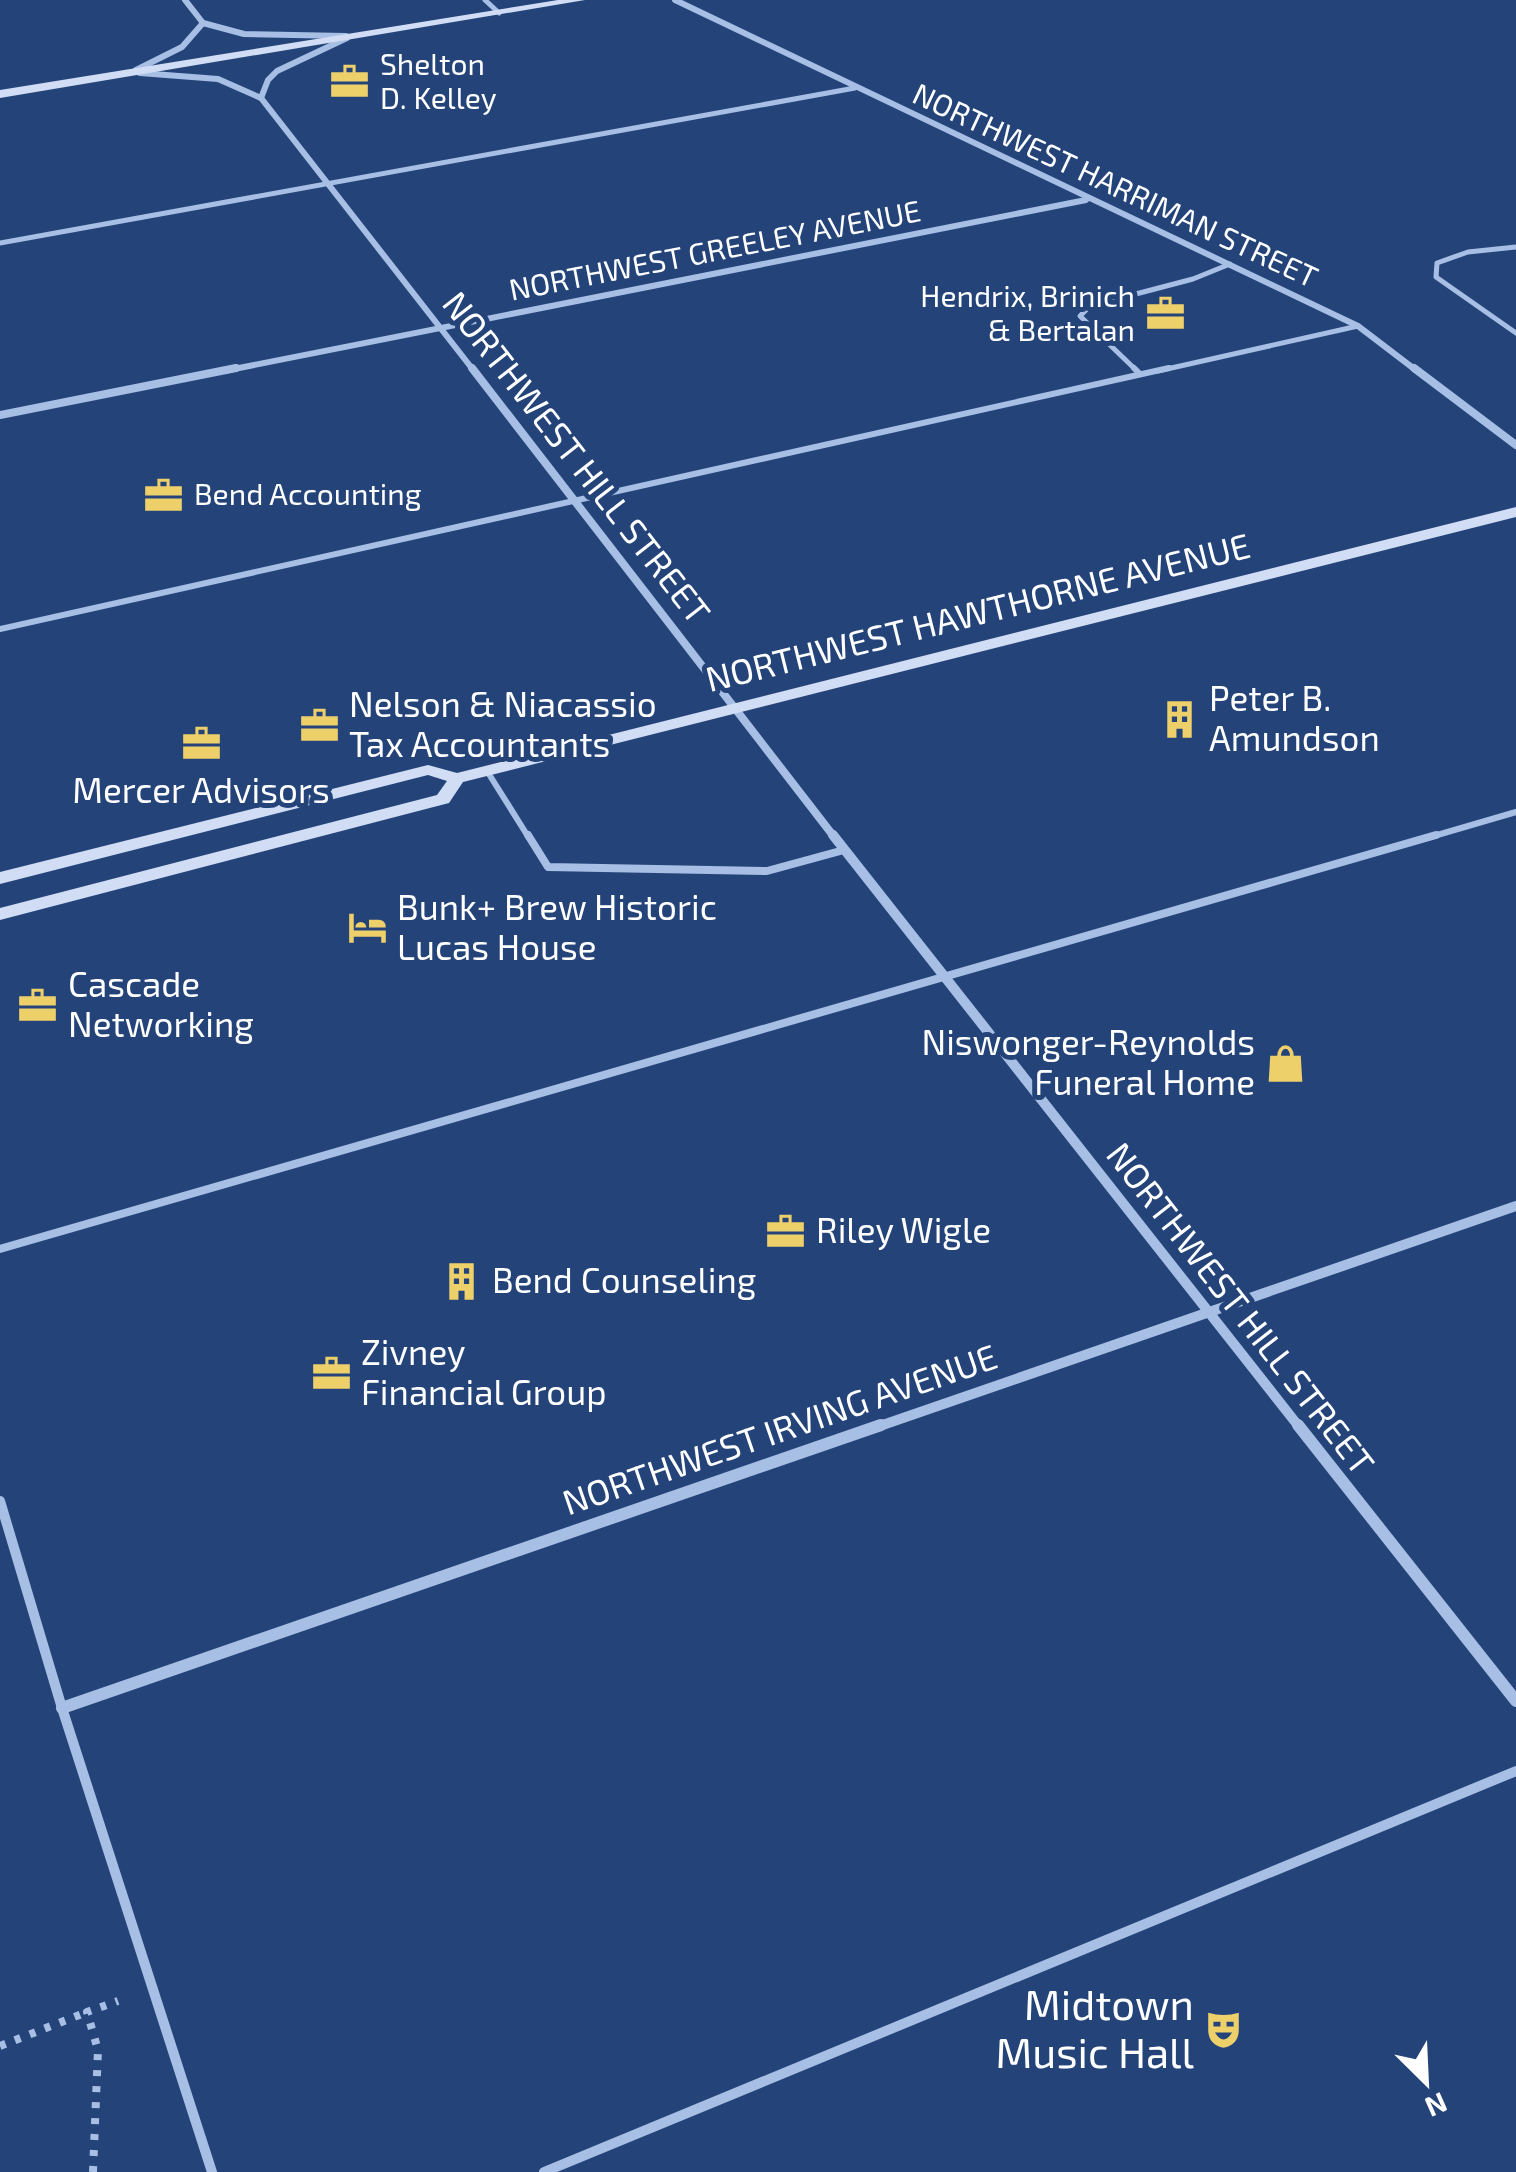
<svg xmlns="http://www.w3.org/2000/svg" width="1516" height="2172" viewBox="0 0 1516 2172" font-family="'Exo 2',sans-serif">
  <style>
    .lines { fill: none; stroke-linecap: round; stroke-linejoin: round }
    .path { stroke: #a7bfe4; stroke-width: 8; stroke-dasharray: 6 10; stroke-linecap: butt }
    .lane-far3 { stroke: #a7bfe4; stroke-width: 5 }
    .lane-far2 { stroke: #a7bfe4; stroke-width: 6 }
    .lane-far1 { stroke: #a7bfe4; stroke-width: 8 }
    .lane { stroke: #a7bfe4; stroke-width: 10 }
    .street-far3 { stroke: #a7bfe4; stroke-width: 6 }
    .street-far2 { stroke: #a7bfe4; stroke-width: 8 }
    .street-far1 { stroke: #a7bfe4; stroke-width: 10 }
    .street { stroke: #a7bfe4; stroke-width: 12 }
    .secondary { fill: #d0ddf4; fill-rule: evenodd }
    .labels { text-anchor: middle; stroke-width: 10; stroke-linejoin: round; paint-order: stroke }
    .far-poi-label { font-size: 30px; fill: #fff; stroke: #244479; text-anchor: start }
    .far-street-label { font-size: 30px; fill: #fff; stroke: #244479 }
    .street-label { font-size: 35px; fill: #fff; stroke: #244479 }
    .poi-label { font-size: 35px; fill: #fff; stroke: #244479; text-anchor: start }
    .near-poi-label { font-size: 42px; fill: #fff; stroke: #244479; text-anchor: end }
  </style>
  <rect width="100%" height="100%" fill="#244479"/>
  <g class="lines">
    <g class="path">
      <polyline points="0,2046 87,2012"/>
      <polyline points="93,2172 98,2050 87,2012 118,2001"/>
    </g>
    <g class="lane-far3">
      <polyline points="485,0 499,13"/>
      <polyline points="0,243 855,88"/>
      <polyline points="1516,247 1468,252 1437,263 1436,277 1516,333"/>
      <polyline points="1137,371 1080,316 1090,306 1193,279 1230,264"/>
      <polyline points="1158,371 1358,326"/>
    </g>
    <g class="lane-far2">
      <polyline points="1134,368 1140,374"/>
      <polyline points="0,629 1169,368"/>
      <polyline points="487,771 529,838"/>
      <polyline points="1427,838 1516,812"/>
    </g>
    <g class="lane-far1">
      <polyline points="528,835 548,867 767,871 844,850"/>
      <polyline points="0,1249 1436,835"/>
    </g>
    <g class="lane">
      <polyline points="0,1501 62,1708 212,2172"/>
      <polyline points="544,2172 1516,1771"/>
    </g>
    <g class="street-far3">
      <polyline points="185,0 203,23 244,34 346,36"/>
      <polyline points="675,0 1358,326 1417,371"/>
      <polyline points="136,70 182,47 203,23"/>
      <polyline points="140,73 218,79 261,98 474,371"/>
      <polyline points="261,98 268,80 277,71 347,38"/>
      <polyline points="224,371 1086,200"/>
    </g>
    <g class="street-far2">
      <polyline points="472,368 835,838"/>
      <polyline points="1414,368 1516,445"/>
      <polyline points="0,415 236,368"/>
    </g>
    <g class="street-far1">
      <polyline points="833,835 1300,1428"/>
      <polyline points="874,1428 1516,1206"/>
    </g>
    <g class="street">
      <polyline points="1298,1425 1516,1701"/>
      <polyline points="62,1708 881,1425"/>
    </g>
    <g class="secondary">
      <polygon points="558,0 585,0 0,98 0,90"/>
      <polygon points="1516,507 1516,517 463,782 449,803 0,920 0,908 437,795 447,781 428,775 0,884 0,872 428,765 457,773"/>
    </g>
  </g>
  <defs>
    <symbol id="office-bare" viewBox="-9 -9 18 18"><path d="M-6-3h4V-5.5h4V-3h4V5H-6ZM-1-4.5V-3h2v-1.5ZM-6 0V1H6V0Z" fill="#eed06b" stroke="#244479" stroke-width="2.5" paint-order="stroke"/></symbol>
    <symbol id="building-bare" viewBox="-9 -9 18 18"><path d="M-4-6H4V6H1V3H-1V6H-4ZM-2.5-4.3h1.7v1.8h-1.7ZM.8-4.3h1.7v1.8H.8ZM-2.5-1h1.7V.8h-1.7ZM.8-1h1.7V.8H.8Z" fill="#eed06b" stroke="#244479" stroke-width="2.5" paint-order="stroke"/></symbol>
    <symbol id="hotel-bare" viewBox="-9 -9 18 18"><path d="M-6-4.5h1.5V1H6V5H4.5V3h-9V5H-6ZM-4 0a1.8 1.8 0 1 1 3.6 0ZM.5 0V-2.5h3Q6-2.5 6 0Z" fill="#eed06b" stroke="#244479" stroke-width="2.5" paint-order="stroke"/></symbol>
    <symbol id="shop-bare" viewBox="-9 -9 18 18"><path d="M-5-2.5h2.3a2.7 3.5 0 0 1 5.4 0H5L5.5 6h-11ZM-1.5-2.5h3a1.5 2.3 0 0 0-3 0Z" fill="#eed06b" stroke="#244479" stroke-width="2.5" paint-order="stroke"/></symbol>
    <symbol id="theatre-bare" viewBox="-9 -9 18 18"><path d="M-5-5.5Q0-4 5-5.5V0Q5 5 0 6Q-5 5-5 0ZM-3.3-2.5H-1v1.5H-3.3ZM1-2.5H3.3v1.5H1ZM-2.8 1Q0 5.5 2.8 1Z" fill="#eed06b" stroke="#244479" stroke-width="2.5" paint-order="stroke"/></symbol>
  </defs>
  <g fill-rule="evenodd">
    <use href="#office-bare" x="322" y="54" width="55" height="55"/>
    <use href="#office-bare" x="1138" y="286" width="55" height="55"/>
    <use href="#office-bare" x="136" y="468" width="55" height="55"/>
    <use href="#building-bare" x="1152" y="692" width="55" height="55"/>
    <use href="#office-bare" x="292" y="698" width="55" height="55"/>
    <use href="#office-bare" x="174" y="716" width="55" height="55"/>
    <use href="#hotel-bare" x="340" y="900" width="55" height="55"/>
    <use href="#office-bare" x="10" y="978" width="55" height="55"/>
    <use href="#shop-bare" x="1258" y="1036" width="55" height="55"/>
    <use href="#office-bare" x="758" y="1204" width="55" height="55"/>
    <use href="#building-bare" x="434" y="1254" width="55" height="55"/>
    <use href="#office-bare" x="304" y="1346" width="55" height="55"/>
    <use href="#theatre-bare" x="1196" y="2002" width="55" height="55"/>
  </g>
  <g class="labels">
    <g class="far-poi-label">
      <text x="380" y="75">Shelton<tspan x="380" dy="34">D. Kelley</tspan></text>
      <text x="1135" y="307" text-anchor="end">Hendrix, Brinich<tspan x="1135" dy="34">&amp; Bertalan</tspan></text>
      <text x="194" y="505">Bend Accounting</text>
    </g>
    <g class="far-street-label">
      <text transform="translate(1115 186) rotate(25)" y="10">NORTHWEST HARRIMAN STREET</text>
      <text transform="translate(715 251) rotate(-11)" y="10">NORTHWEST GREELEY AVENUE</text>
    </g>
    <g class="street-label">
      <text transform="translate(576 458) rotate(52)" y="12">NORTHWEST HILL STREET</text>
      <text transform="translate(978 613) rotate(-14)" y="12">NORTHWEST HAWTHORNE AVENUE</text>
      <text transform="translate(1240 1309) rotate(52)" y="12">NORTHWEST HILL STREET</text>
      <text transform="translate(780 1430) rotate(-19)" y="12">NORTHWEST IRVING AVENUE</text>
    </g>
    <g class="poi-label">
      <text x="1209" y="711">Peter B.<tspan x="1209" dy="40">Amundson</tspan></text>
      <text x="349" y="717">Nelson &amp; Niacassio<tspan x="349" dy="40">Tax Accountants</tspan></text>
      <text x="201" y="803" text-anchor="middle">Mercer Advisors</text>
      <text x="397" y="920">Bunk+ Brew Historic<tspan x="397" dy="40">Lucas House</tspan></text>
      <text x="68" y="997">Cascade<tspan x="68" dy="40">Networking</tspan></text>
      <text x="1255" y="1055" text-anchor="end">Niswonger-Reynolds<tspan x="1255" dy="40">Funeral Home</tspan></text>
      <text x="816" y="1243">Riley Wigle</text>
      <text x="492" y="1293">Bend Counseling</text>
      <text x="361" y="1365">Zivney<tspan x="361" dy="40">Financial Group</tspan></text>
    </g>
    <g class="near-poi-label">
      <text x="1194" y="2020">Midtown<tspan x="1194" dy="48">Music Hall</tspan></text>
    </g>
  </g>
  <g transform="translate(1426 2082) rotate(156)" stroke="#244479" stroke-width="8" paint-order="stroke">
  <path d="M0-8L18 38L0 25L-18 38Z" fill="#ffffff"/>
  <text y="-15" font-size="28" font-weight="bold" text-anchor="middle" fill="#ffffff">N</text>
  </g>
</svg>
